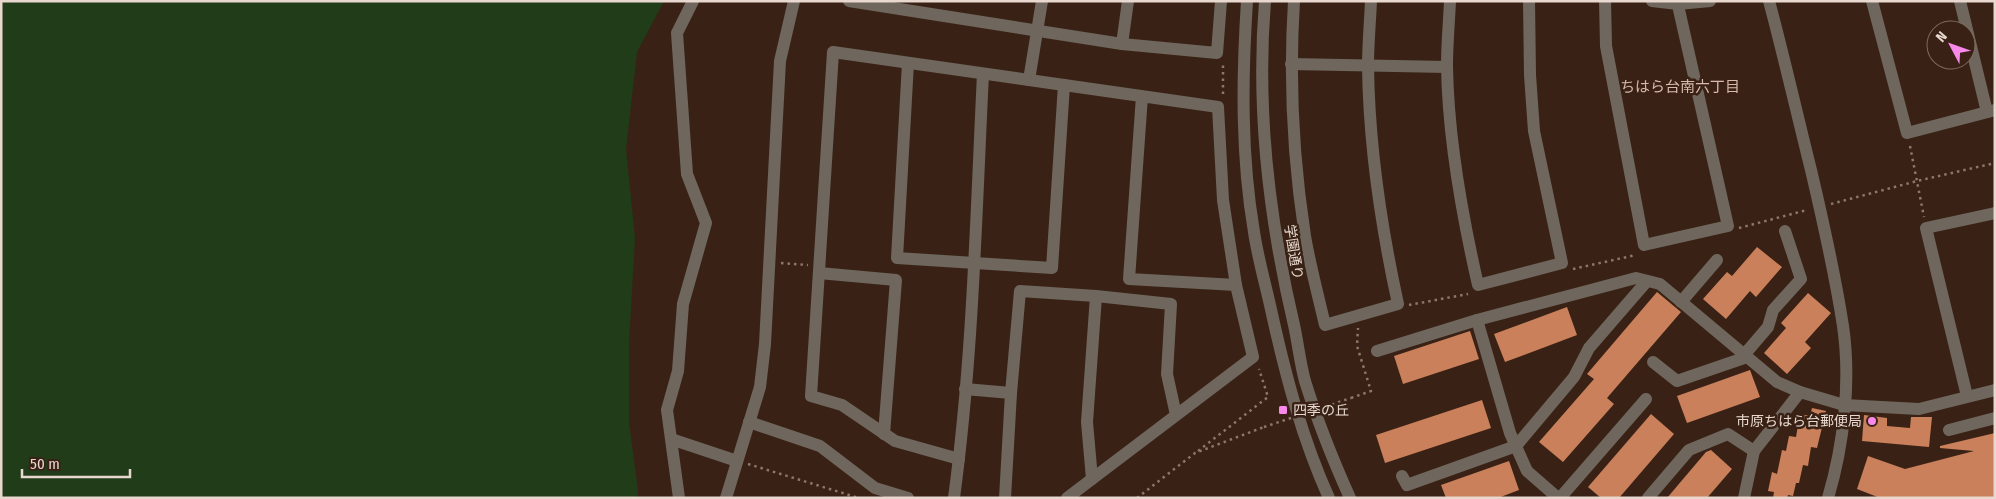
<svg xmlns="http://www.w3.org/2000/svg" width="1996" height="499" viewBox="0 0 1996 499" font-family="'Fira Sans Condensed','Noto Sans JP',sans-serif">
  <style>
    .green { fill: #213c18 }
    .building { fill: #ca805b }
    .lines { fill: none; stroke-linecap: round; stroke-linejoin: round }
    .path { stroke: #8b776c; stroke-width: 2.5; stroke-dasharray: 2.5 4; stroke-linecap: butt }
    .minor { stroke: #6f675d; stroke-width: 12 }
    .path-bridge { stroke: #8b776c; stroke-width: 2.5; stroke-dasharray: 2.5 4; stroke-linecap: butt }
    .poi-dot { fill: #f888ea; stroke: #392215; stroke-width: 2 }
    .labels { text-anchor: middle; stroke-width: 5; stroke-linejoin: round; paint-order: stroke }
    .street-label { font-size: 14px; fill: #e8d8cf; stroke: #392215 }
    .poi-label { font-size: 14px; fill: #e8d8cf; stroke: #392215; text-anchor: start }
    .neighbourhood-label { font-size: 15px; fill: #d8baaa; stroke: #392215 }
  </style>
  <rect width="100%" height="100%" fill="#392215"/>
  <polygon class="green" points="1,1 664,1 637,52 626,149 635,238 629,343 629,423 638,490 637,498 1,498"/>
  <g class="building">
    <polygon points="1757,247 1782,267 1756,297 1750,291 1726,319 1703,299 1727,272 1732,276"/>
    <polygon points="1657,292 1681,312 1607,398 1614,404 1563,462 1539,442 1594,379 1587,374"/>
    <polygon points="1808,293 1831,313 1805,342 1811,348 1787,374 1764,353 1786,328 1781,323"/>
    <polygon points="1567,307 1577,335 1505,362 1494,334"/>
    <polygon points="1470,331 1479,359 1403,384 1394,356"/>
    <polygon points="1750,370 1760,397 1687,423 1677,396"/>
    <polygon points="1482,400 1491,428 1385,463 1376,435"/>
    <polygon points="1812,408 1826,411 1817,448 1811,447 1808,466 1803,465 1799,483 1796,483 1793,496 1788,495 1787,498 1773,498 1774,492 1768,491 1772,472 1777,474 1782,450 1786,451 1789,436 1796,437 1800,414 1810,416"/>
    <polygon points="1651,414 1674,434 1619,498 1601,498 1588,487"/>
    <polygon points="1864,415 1887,418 1887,426 1910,428 1911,417 1932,417 1929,447 1862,441"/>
    <polygon points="1995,433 1995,498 1880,498 1857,489 1868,456 1905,469 1974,451 1940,448 1940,446"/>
    <polygon points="1711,450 1732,469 1707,498 1667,498 1706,452"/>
    <polygon points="1509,461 1519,490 1498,498 1446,498 1441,485"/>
  </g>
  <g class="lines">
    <g class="path">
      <polyline points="1223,94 1223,65"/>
      <polyline points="1910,146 1924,217"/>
      <polyline points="1831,204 1917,181 1995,163"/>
      <polyline points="1739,228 1807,210"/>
      <polyline points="781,263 808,265"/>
      <polyline points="1573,269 1636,255"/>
      <polyline points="1409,305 1468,294"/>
      <polyline points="1351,398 1371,391 1357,346 1358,328"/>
      <polyline points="1198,451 1268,397 1259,369"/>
      <polyline points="748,464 859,498"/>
      <polyline points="1137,498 1195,453 1264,427"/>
    </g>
    <g class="minor">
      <polyline points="849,1 1122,44 1217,53 1221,1"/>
      <path d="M1247,1C1242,78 1241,156 1254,232C1258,259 1266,286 1272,314C1286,377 1302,438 1329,498"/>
      <path d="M1265,1C1256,110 1269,219 1294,325C1298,343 1300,363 1305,381C1317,420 1333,460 1350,498"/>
      <path d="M1294,1C1289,79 1293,158 1305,236C1310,265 1318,295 1325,325L1398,304C1381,226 1369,146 1368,66C1368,45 1370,23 1371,1"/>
      <path d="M1450,1C1449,23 1447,44 1447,66C1448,138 1462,215 1478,285L1562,263L1534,131L1530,75L1529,1"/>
      <polyline points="1605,1 1606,46 1644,245 1728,226 1677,1"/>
      <polyline points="1652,1 1678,4 1710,1"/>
      <path d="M1769,1C1784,57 1797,114 1811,170C1823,221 1835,274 1843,326C1851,381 1844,444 1828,498"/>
      <polyline points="1872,1 1907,133 1995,110"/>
      <polyline points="1960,1 1987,112"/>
      <polyline points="1122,44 1128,1"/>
      <polyline points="908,63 897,258 1052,268 1064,85"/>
      <polyline points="1291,64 1447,67"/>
      <polyline points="1029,80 1218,107 1223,200 1236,285 1129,279 1142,96"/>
      <polyline points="819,273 896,280 884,434"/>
      <polyline points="1096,296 1087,422 1092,479 1253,357 1236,285"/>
      <polyline points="1681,302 1717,260"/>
      <polyline points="1477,320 1510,433 1527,471 1558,498"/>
      <polyline points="1377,351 1477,320 1636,278 1660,284 1777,382 1800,392 1844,405 1919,409 1995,390"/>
      <polyline points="1744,355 1768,327 1773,310 1801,279 1785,231"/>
      <polyline points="1653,362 1677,381 1747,357"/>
      <polyline points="965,389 1011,393 1005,498"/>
      <polyline points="1011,393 1020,291 1096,296 1171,304 1167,374 1176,415"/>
      <polyline points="1967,396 1926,228 1995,213"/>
      <polyline points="749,422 820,446 875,488 908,498"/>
      <polyline points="1949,430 1995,418"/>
      <polyline points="671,439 737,461"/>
      <polyline points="959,459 895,441 842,405 811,396 833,52 1029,80 1042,1"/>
      <polyline points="1402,476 1407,485 1516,446 1574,377 1589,348 1647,281"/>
      <polyline points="679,498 667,410 678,371 683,304 706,223 687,174 677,33 693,1"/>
      <polyline points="726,498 760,387 765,344 780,61 794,1"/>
      <path d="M954,498C973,357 976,215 983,74"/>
      <polyline points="1067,498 1092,479"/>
      <polyline points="1560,498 1646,399"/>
      <polyline points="1648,498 1689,450 1728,434 1754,451"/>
      <polyline points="1744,498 1754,451 1800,392"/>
    </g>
    <polyline class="path-bridge" points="1264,427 1351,398"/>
  </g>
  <g class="poi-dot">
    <rect x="1278" y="405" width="10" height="10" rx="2.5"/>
    <circle cx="1872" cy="421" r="5"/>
  </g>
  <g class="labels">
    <g class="street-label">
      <text transform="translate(1294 252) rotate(81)" y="5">学園通り</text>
    </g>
    <g class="poi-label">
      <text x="1293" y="415">四季の丘</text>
      <text x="1862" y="426" text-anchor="end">市原ちはら台郵便局</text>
    </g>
    <g class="neighbourhood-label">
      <text x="1680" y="92">ちはら台南六丁目</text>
    </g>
  </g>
  <rect width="1996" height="499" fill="none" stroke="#e8d8cf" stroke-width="5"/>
  <g transform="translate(1951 45) rotate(311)"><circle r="24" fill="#392215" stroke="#7f6b5f"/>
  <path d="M0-4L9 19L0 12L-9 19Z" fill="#f888ea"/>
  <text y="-8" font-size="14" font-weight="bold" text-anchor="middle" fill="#e8d8cf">N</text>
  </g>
  <path d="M22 469v8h108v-8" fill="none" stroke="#e8d8cf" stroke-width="2.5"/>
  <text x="30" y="469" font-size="15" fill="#e8d8cf" stroke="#392215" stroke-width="4" paint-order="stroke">50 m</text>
</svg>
